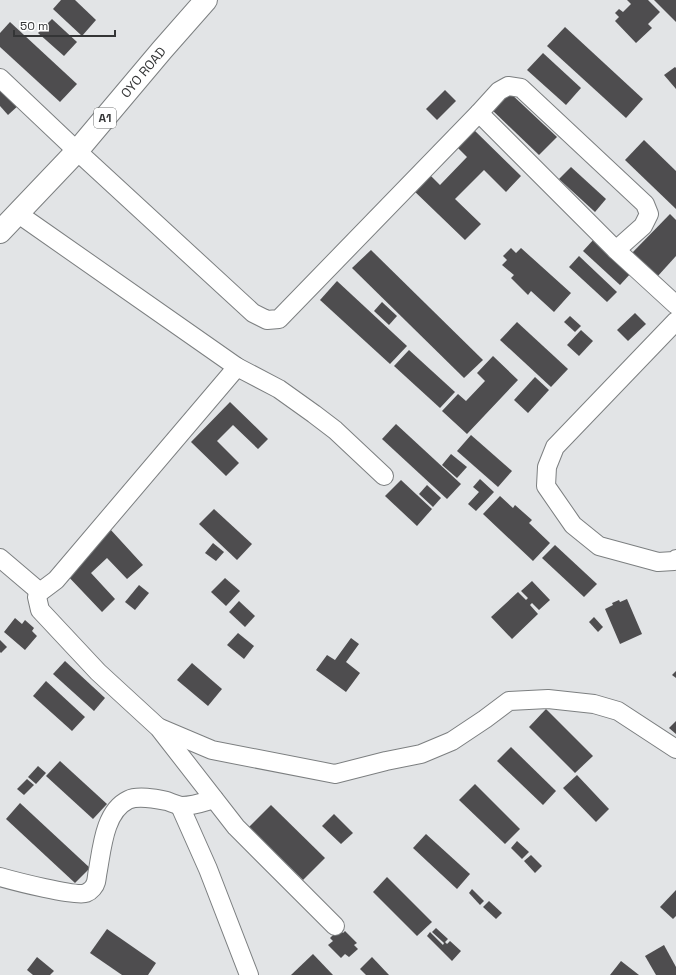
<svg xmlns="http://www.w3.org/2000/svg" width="676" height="975" viewBox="0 0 676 975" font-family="'Space Grotesk',sans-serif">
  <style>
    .building { fill: #4e4d4f }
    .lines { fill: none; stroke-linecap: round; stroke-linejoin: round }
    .minor-casing { stroke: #7c7f80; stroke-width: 20 }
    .highway-casing { stroke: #7c7f80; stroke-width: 24 }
    .minor { stroke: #fff; stroke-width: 18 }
    .highway { stroke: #fff; stroke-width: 22 }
    .labels { text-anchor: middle; stroke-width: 4; stroke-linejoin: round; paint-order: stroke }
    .shield { fill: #fff; stroke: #717272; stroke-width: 1 }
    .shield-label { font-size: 12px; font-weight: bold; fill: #343536 }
    .street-label { font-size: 13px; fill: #343536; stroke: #fff }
  </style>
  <rect width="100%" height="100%" fill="#e2e4e6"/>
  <g class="building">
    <polygon points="61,0 75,0 96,20 82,36 53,9"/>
    <polygon points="627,0 648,0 660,12 648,24 652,28 636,43 615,21 619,17 615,13 619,9 623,12 631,4"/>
    <polygon points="654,0 676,0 676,22"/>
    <polygon points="52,19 77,42 64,56 38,33"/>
    <polygon points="10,22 77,84 60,102 0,47 0,33"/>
    <polygon points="565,27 643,99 626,118 547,46"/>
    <polygon points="543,53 581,88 566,105 527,70"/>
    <polygon points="675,67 676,68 676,89 664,75"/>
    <polygon points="0,82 20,104 8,115 0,106"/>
    <polygon points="445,90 456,101 437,120 426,109"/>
    <polygon points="507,90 557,137 539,155 490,108"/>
    <polygon points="472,128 521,176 506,192 484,170 455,199 481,224 465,240 411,188 427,172 440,185 467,157 455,145"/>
    <polygon points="644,140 676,171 676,209 625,160"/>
    <polygon points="571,167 606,199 595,212 559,179"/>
    <polygon points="670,214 676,220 676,256 657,277 632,253"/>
    <polygon points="595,238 632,272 620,285 583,251"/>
    <polygon points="511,248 516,253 521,248 571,293 554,312 531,291 528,295 511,278 514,275 502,265 507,260 503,256"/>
    <polygon points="371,250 483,360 464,378 352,268"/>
    <polygon points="579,256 617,292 607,302 569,267"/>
    <polygon points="337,281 407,346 390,364 320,300"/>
    <polygon points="382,302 397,316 389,325 374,311"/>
    <polygon points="635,313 646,324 628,341 617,330"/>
    <polygon points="570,316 581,326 575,332 564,322"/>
    <polygon points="517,322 568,369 551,387 500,340"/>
    <polygon points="581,330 593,341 579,356 567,345"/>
    <polygon points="409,350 455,392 440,408 394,366"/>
    <polygon points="493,356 518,380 467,434 442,411 458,394 466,401 485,381 477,373"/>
    <polygon points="535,377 549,390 528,413 514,400"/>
    <polygon points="230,402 268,439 258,449 233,425 217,441 239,463 226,476 191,442"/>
    <polygon points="396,424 461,484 447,499 382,439"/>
    <polygon points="471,435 512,471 498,487 457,451"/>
    <polygon points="451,454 467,467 457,478 442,465"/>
    <polygon points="480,479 494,492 476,511 468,504 479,492 473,487"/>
    <polygon points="401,480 432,509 417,526 385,496"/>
    <polygon points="427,485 441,498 433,507 419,494"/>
    <polygon points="500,496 513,508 515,505 532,520 529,523 550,543 533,561 483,514"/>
    <polygon points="214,509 252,544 237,560 199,524"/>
    <polygon points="110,529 143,565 127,579 107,558 91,573 115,599 102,612 64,572"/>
    <polygon points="213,543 224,552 216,561 205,553"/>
    <polygon points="555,545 597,584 584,597 542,558"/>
    <polygon points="225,578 240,591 226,606 211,592"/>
    <polygon points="532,581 550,600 539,610 532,603 530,605 538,614 512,639 491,617 518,592 526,600 528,598 521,591"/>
    <polygon points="139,585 149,593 135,610 125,602"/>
    <polygon points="627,599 642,634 620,644 605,609 613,605 612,603 619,600 620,602"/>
    <polygon points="239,601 255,616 245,627 229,612"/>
    <polygon points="594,617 603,627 598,632 589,622"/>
    <polygon points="15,618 22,624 25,620 34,628 32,631 37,636 25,650 4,632"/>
    <polygon points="238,633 254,646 244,659 227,645"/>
    <polygon points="351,638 359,644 346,662 360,673 346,692 316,670 327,655 335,660"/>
    <polygon points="0,640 7,647 1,653 0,652"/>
    <polygon points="65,661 105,698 94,711 53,674"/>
    <polygon points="192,663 222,689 208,706 177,680"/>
    <polygon points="676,671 676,678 672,675"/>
    <polygon points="46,681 85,717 72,731 33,696"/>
    <polygon points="546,709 593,756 575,773 529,727"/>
    <polygon points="676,721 676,734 669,728"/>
    <polygon points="511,747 556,791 543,805 497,761"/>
    <polygon points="60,761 107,804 93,819 46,776"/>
    <polygon points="38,766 46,773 36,784 28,777"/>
    <polygon points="577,775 609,809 596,822 563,788"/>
    <polygon points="27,779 34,785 24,795 17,789"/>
    <polygon points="475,784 520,829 505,844 459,800"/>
    <polygon points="20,803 90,868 75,883 6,819"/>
    <polygon points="271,805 325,858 303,880 249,827"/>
    <polygon points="334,814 353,833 341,844 322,826"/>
    <polygon points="426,834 470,874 457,889 413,848"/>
    <polygon points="517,841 529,852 522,859 511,848"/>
    <polygon points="531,855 542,866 535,873 524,861"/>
    <polygon points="387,877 432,922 417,936 373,892"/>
    <polygon points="472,889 484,901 480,905 469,893"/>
    <polygon points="676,890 676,916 673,919 660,907"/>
    <polygon points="489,901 502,913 496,919 483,907"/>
    <polygon points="436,928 448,939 445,942 447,944 450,941 461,951 452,961 427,936 430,932 443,945 444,943 432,932"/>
    <polygon points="107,929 156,963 148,975 122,975 90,953"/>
    <polygon points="339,929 343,933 345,931 357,943 354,945 358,949 349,957 345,954 341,958 328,945 333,941 330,938"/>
    <polygon points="664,945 676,967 676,975 656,975 645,956"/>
    <polygon points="313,954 333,975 291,975"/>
    <polygon points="37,957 54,971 50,975 33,975 27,970"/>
    <polygon points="372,957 389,975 366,975 360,969"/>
    <polygon points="621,961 639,975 610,975"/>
  </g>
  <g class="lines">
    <defs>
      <g id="minor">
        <polyline points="0,78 77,151 253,313 267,320 279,319 479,113 499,91 508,86 521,88 645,204 649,214 643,226 616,250"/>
        <polyline points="479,113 616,250 676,305"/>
        <polyline points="17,213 237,367 279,389 314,414 335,430 384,476"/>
        <polyline points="676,321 555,447 547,467 546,486 573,525 599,546 658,562 674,561 676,559"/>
        <polyline points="237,367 56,580 40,592 37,597 40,610 98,672 159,728 236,827 335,926"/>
        <polyline points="0,558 40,592"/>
        <polyline points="160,728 212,750 335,774 386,761 421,754 452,741 485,719 509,701 548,699 594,704 618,711 676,749"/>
        <polyline points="180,806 208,869 249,975"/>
        <path d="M0,877C14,881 76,897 86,893C91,891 95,886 96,882C97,878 97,874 98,870C102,847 105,811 128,800C138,795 157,799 167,801C172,803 177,805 182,806C193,806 204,802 214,799"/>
      </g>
      <polyline id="highway" points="0,232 77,151 162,50 206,0"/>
    </defs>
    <use href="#minor" class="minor-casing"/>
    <use href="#highway" class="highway-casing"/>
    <use href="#minor" class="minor"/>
    <use href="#highway" class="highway"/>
  </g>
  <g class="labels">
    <rect class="shield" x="94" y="108" width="22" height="20" rx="3"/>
    <g class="shield-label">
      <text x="105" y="122">A1</text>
    </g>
    <g class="street-label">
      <text transform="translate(143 72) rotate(-50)" y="5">OYO ROAD</text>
    </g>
  </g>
  <path d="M14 30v6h101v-6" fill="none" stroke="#343536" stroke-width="2"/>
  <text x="20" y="30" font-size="12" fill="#343536" stroke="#ffffff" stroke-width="3" paint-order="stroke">50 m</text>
</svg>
